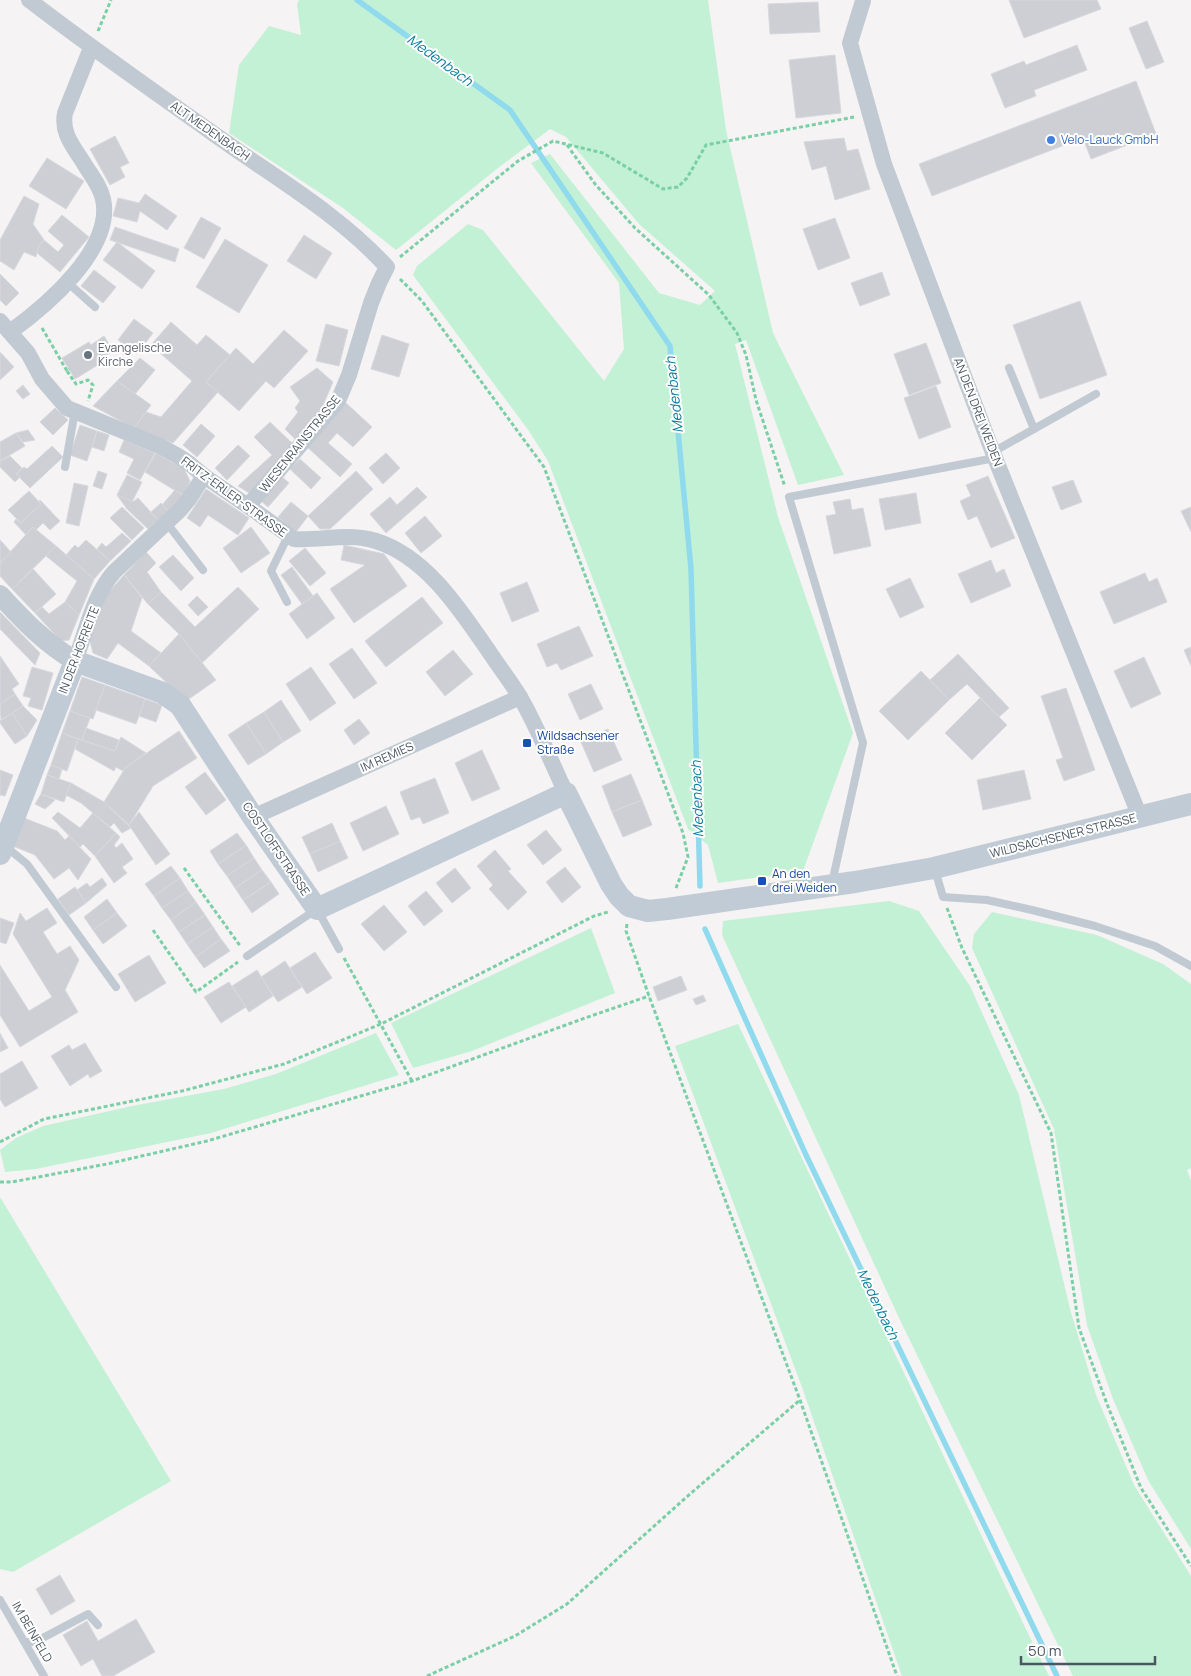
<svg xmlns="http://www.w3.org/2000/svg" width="1191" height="1676" viewBox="0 0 1191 1676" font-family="Manrope,sans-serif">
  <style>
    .green { fill: #c3f1d5 }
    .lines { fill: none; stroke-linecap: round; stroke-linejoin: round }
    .stream { stroke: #90daee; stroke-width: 5.5 }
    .building { fill: #cdcfd5; stroke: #d7d9de }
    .path { stroke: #7ad0a6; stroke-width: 3; stroke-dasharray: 4 2.5; stroke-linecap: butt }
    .service { stroke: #c1cad2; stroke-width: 8 }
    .minor { stroke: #c1cad2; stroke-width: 16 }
    .tertiary { stroke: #c1cad2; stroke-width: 20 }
    .secondary { stroke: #c1cbd6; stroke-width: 22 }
    .shop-dot { fill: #3f7fe0; stroke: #fff; stroke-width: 2 }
    .worship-dot { fill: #6b7280; stroke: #fff; stroke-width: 2 }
    .transit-dot { fill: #1a4fb4; stroke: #fff; stroke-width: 2 }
    .labels { text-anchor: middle; stroke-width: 4; stroke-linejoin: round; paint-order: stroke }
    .street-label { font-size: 12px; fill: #4a5661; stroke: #fff }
    .shop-label { font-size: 12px; fill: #366cbe; stroke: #fff; text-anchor: start }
    .worship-label { font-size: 12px; fill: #5b616d; stroke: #fff; text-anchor: start }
    .transit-label { font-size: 12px; fill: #164399; stroke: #fff; text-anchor: start }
    .water-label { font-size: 14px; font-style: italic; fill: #0c7c9b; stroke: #fff }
  </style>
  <rect width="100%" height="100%" fill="#f5f3f3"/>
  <g class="green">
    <polygon points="299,0 708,0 726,130 773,333 844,475 798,485 746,340 735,344 778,517 853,733 803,871 718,883 708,845 688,829 548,461 529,431 413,275 417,266 468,224 483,230 604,381 624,349 619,283 531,163 550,154 659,293 700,305 715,291 639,224 566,137 550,129 498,168 396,250 343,208 229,133 239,65 269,26 301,35 297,4"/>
    <polygon points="889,901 919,911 970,986 1019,1095 1070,1309 1096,1395 1134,1485 1191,1576 1191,1676 1073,1676 900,1320 722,935 723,921"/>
    <polygon points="992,912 1097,935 1163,964 1191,984 1191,1168 1187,1170 1191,1181 1191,1549 1148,1480 1113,1399 1087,1325 1054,1129 972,948 974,934"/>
    <polygon points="591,928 615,993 472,1051 413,1068 391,1023"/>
    <polygon points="738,1024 1024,1625 1049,1676 902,1676 803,1390 675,1046"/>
    <polygon points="376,1033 399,1075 211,1133 36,1169 5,1172 0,1150 16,1138 43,1126 132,1106 224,1089 276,1074"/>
    <polygon points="0,1197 171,1481 13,1572 0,1569"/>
  </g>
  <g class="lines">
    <g class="stream">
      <polyline points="357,0 510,110 670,346 691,569 700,886"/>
      <polyline points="705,929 806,1155 1057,1676"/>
    </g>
  </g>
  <g class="building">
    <polygon points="1009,0 1097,0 1101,9 1024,38"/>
    <polygon points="818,2 820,32 770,34 768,4"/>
    <polygon points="1147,21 1164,62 1146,69 1129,28"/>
    <polygon points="1077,45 1087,70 1034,90 1036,96 1005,108 991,74 1024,61 1026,65"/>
    <polygon points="835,55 841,113 796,118 789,60"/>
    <polygon points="1136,81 1156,134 1091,159 1083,138 932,196 919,164"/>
    <polygon points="115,136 129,163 120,167 125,177 110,185 90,149"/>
    <polygon points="844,138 847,151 858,149 870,189 835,200 826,166 812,170 804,142"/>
    <polygon points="47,158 84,181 66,209 29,186"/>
    <polygon points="145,194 177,216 167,230 140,211 137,222 113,216 118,198 139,203"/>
    <polygon points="24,196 39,204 33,224 44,240 39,246 36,257 24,252 14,270 0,261 0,240"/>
    <polygon points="62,215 89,237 60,272 37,253 39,246 44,240 58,252 64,245 48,231"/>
    <polygon points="201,217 221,228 204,259 184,248"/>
    <polygon points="835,218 850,258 818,270 803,229"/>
    <polygon points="115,227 179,249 175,262 110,240"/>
    <polygon points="304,235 332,253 316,279 287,261"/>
    <polygon points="225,239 268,265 239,313 196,287"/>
    <polygon points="117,242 155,271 142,289 103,260"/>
    <polygon points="94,270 116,287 103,303 81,286"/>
    <polygon points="882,272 890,295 860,306 851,283"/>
    <polygon points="0,274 19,293 6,306 0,300"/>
    <polygon points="1080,301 1107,375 1040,399 1013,325"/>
    <polygon points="134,319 153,333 137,354 118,340"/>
    <polygon points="171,322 197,345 206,335 230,355 206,382 218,392 173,443 134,428 146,412 161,417 192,381 151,345"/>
    <polygon points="326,324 348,330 339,366 316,361"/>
    <polygon points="284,330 308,351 274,388 266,381 239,411 206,382 236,348 253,364"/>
    <polygon points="382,335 409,344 399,377 371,369"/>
    <polygon points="104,336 113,351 99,360 101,363 75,379 62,358 89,342 91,345"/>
    <polygon points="926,343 941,383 909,395 894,354"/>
    <polygon points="0,352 14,367 0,380"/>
    <polygon points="140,358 155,370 135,394 117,381"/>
    <polygon points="317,368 333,382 321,410 295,439 285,429 298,412 295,408 300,401 290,387"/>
    <polygon points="117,381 151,405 134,428 93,406"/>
    <polygon points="23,385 30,394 23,399 16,391"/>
    <polygon points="936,386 951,427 919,439 904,398"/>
    <polygon points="346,403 372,427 353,447 337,433 328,443 352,464 340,477 306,446"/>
    <polygon points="55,408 68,420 53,435 40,422"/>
    <polygon points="270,422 294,445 249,493 238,486 272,455 254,437"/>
    <polygon points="201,424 215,436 197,457 183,445"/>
    <polygon points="80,425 97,431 87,461 70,455"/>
    <polygon points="28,430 35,440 23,442 16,433"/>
    <polygon points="97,431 109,435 104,451 92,447"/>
    <polygon points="16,433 25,446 0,461 0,442"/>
    <polygon points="124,440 155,453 140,480 127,473 134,459 119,452"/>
    <polygon points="238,445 250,456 227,480 215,468"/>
    <polygon points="52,446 63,457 30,488 16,474 24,467 27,469"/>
    <polygon points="156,453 184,469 190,481 184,496 145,472"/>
    <polygon points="386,453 400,468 383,484 369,468"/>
    <polygon points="10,456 22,468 16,474 20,477 15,482 0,467 0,461"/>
    <polygon points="300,459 321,478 311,489 290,469"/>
    <polygon points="98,471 107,474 102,489 93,486"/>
    <polygon points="356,471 373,489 330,529 320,529 308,516"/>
    <polygon points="127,475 142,482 132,502 117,495"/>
    <polygon points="281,476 289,483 268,507 260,500"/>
    <polygon points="988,476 1015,538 991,548 977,516 968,520 960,501 971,496 966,485"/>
    <polygon points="1073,480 1082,502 1061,510 1052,487"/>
    <polygon points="74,483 88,486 79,526 66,523"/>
    <polygon points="417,487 427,497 386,533 370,514 390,497 397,505"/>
    <polygon points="206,489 249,518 238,535 208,515 200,527 187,518"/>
    <polygon points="175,490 184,496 169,512 162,505"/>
    <polygon points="29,491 41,504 21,523 8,510"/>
    <polygon points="916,493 921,523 885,530 879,499"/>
    <polygon points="117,495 133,502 138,498 158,520 148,529 127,509"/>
    <polygon points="850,499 852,510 863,508 871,546 834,554 826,516 836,514 833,502"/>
    <polygon points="40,500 60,521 50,530 43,523 36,530 33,527 26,535 14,522 16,519 21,523 41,504 39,501"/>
    <polygon points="291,502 308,516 296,532 278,517"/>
    <polygon points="161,503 169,512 158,520 151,512"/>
    <polygon points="122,507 144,528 132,540 110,518"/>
    <polygon points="1191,507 1191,532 1181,511"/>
    <polygon points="425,516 442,536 421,553 405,533"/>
    <polygon points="33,527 56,546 12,589 0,576 0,563"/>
    <polygon points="251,527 270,553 241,573 223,548"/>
    <polygon points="122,533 131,541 110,561 97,549 102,543 106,547"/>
    <polygon points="0,540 11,552 0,563"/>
    <polygon points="86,540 110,561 94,579 66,555 75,545 78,548"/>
    <polygon points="344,545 384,554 407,586 354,623 330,589 365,565 341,560"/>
    <polygon points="56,546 94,579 79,615 65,602 77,581 46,556"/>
    <polygon points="305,548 326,573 310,586 289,561"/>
    <polygon points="146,552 156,563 147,572 161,592 148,604 124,575"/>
    <polygon points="173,555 194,578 181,591 159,567"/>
    <polygon points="991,560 996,573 1004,569 1011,586 971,603 958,574"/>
    <polygon points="292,567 313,596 302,604 281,575"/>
    <polygon points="33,569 56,594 35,613 12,589"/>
    <polygon points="1145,573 1149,582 1157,578 1167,602 1114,624 1100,592"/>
    <polygon points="124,575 142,598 131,631 161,653 149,666 118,643 107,659 93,653 89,637 108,593"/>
    <polygon points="910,578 924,607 900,618 886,589"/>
    <polygon points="527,582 539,611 512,622 500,593"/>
    <polygon points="238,587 259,609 202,663 179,634 148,604 161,592 195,627"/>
    <polygon points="317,593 335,618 307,639 289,614"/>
    <polygon points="197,596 208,607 198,616 188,605"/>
    <polygon points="422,597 443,623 386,667 365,641"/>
    <polygon points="65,602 79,615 69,640 61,641 35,613 42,607 49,614"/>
    <polygon points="0,612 40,653 35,665 0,629"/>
    <polygon points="579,626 593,656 561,670 557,663 547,667 537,644"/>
    <polygon points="179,634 216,680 186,701 149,666"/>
    <polygon points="1191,647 1191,666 1184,650"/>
    <polygon points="352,648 377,683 354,699 329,664"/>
    <polygon points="453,650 473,674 445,696 426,672"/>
    <polygon points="958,654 1009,708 999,717 967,684 949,700 930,680"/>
    <polygon points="0,656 19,684 12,689 15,694 0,704"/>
    <polygon points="1144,657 1161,694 1131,708 1114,671"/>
    <polygon points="32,667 53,673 42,710 28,706 31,698 23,696"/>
    <polygon points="311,667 336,703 310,721 286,684"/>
    <polygon points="921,671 949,700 908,740 879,711"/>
    <polygon points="82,677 105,685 93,719 70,711"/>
    <polygon points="591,684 603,709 580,720 568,694"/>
    <polygon points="105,685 145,699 136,724 96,710"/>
    <polygon points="1066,688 1095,770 1064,781 1056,760 1063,758 1041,696"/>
    <polygon points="15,694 23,706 1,720 0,704"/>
    <polygon points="980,698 1007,725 972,760 945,733"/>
    <polygon points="145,699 162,705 156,722 139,716"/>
    <polygon points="281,700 301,731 283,742 264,712"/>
    <polygon points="23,706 37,720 27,736 12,713"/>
    <polygon points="70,711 90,718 82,740 62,733"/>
    <polygon points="264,712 283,742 266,754 246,723"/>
    <polygon points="12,713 27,736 15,744 0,723 0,721"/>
    <polygon points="359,719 370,733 354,745 344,730"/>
    <polygon points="246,723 266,754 248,765 228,735"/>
    <polygon points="86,728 119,740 115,751 82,740"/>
    <polygon points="608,729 622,760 594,772 581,742"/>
    <polygon points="179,731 197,758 153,786 129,825 104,802 126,767"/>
    <polygon points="62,733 78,739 67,771 51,765"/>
    <polygon points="121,737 146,753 126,767 123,771 116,767 114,771 75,749 78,739 115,751"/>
    <polygon points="482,750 500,789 472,801 455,763"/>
    <polygon points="51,765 62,769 59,779 47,775"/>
    <polygon points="0,770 13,775 5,796 0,795"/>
    <polygon points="1024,770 1031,799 983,810 977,780"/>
    <polygon points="205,772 226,800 206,815 185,787"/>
    <polygon points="631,774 642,800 612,812 602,786"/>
    <polygon points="47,775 71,783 64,802 41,794"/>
    <polygon points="435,778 449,813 423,824 420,817 411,820 400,792"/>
    <polygon points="71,783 104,802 131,828 122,833 114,823 110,827 81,803 66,795"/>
    <polygon points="41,794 55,800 45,809 35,804"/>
    <polygon points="642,800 652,825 623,837 612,812"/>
    <polygon points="386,806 399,834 363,851 350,823"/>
    <polygon points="58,812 80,828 93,813 116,833 95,856 83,844 80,847 52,818"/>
    <polygon points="139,812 170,854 156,865 129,825"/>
    <polygon points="24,818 57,831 65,840 69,836 91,859 78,880 69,868 54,879 35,855 13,846"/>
    <polygon points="332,823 340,841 310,854 302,837"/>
    <polygon points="546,830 562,850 543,865 527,845"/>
    <polygon points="116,833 120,837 114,845 116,848 122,843 133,859 122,867 127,873 114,883 95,856"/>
    <polygon points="237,833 246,845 218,864 210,851"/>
    <polygon points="340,841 348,858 318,872 310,854"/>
    <polygon points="246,845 254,858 227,876 218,864"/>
    <polygon points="495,850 511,869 508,871 527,892 508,910 489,889 493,885 477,866"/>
    <polygon points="254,858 262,870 235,888 227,876"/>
    <polygon points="171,866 180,878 154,896 145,884"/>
    <polygon points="565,867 581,887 562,903 546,882"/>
    <polygon points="455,868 471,888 452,903 436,883"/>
    <polygon points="262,870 271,882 243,900 235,888"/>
    <polygon points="102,878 107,885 86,903 77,890 87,883 90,887"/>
    <polygon points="180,878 188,891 162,908 154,896"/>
    <polygon points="271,882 279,894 252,913 243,900"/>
    <polygon points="75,887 86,903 69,915 58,899"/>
    <polygon points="188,891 196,902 171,920 162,908"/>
    <polygon points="426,891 443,911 424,926 408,906"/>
    <polygon points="107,899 117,913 93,930 84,917"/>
    <polygon points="196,902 205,915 179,932 171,920"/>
    <polygon points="384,905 407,932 384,951 361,924"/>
    <polygon points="47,908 57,923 43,932 57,954 70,946 79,960 65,990 78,1012 20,1047 0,1015 0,965 29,1011 52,997 13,934 20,913 26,921"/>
    <polygon points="117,913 127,926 103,944 93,930"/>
    <polygon points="205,915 213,927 187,944 179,932"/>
    <polygon points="0,918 14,923 6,944 0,942"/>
    <polygon points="213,927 221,939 196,957 187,944"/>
    <polygon points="221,939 230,951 204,968 196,957"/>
    <polygon points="315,952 332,978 307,994 290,968"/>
    <polygon points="149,955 166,983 135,1002 118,974"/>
    <polygon points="285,961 302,987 278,1002 261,977"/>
    <polygon points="257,970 273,996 249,1012 232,986"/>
    <polygon points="681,976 687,990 658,1001 653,987"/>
    <polygon points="229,982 246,1007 221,1023 204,997"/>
    <polygon points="703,995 706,1001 696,1005 693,999"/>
    <polygon points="0,1033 8,1048 0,1052"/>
    <polygon points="85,1043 102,1071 90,1078 88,1074 70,1086 51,1056 69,1045 72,1050"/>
    <polygon points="22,1061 38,1088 5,1107 0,1099 0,1074"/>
    <polygon points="60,1575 75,1601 51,1615 36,1589"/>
    <polygon points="136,1619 155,1652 113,1676 102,1676 93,1659 81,1666 63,1635 87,1621 98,1641"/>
  </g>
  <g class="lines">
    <g class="path">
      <polyline points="98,31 111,0"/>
      <polyline points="567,145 595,184 635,228 709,295 737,333 746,355 756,400 785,487"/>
      <polyline points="400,257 518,161 553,141 603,153 663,189 678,187 687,178 706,145 854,117"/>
      <polyline points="400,279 422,301 544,467 683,833 688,857 676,888"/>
      <polyline points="42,328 67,371 69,369"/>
      <polyline points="67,371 76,384 88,380 93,385 88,401"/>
      <polyline points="184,868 241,947"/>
      <polyline points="947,908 962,948 1051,1133 1079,1328 1107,1404 1141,1488 1191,1566"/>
      <polyline points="627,924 626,931 649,996 800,1400 897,1676"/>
      <polyline points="153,930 196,992 238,962"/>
      <polyline points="344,958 412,1081"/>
      <polyline points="0,1142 44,1119 182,1091 284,1064 381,1024 594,916 608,912"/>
      <polyline points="0,1182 12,1182 107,1164 207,1141 412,1081 585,1018 649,996"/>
      <polyline points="427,1676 515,1636 567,1604 690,1494 800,1400"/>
    </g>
    <g class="service">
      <polyline points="67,282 95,307"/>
      <polyline points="1009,368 1034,429"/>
      <polyline points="993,452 1096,394"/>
      <polyline points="65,467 75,411"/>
      <polyline points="166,522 203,570"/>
      <polyline points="287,602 271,571 288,536"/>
      <polyline points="5,846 27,864 116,987"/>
      <polyline points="935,870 943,897 987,900 1032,910 1095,926 1155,946 1191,966"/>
      <polyline points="832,883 863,743 789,497 995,458"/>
      <polyline points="247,956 317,909 339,949"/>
      <polyline points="0,1600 44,1676"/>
      <polyline points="25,1642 35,1642 88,1614 98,1625"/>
    </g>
    <g class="minor">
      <path d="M29,0C98,53 170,103 241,153C292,188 345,221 387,267L379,283L371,303L349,375L338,401L248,506"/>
      <polyline points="863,1 850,43 884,164 995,458 1140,817"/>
      <path d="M0,321L28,353L42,379L67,408L160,446L178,456L190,464L204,476L248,506L294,539C322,541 347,532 376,541C427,557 461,611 490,653C500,668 511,682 520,697C537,726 551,762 566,793"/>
      <path d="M10,332C46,306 114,249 103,199C100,185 90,174 83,162C73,146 61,133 65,113L91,48"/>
      <path d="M75,661C86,632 93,596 114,572L180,510L189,499L204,476"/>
      <polyline points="253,817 520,697"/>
    </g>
    <path class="tertiary" d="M0,595C25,622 44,642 75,661"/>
    <polyline class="secondary" points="0,854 75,661 163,693 180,705 253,817 317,909 566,793 611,884 619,896 629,906 648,911 667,909 855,882 934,868 1191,804"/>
  </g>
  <circle class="shop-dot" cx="1051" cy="140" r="5"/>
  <circle class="worship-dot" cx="88" cy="355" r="5"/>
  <g class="transit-dot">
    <rect x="522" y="738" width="10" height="10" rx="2.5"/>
    <rect x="757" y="876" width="10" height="10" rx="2.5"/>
  </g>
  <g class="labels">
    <g class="street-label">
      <text transform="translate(210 131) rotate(35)" y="4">ALT MEDENBACH</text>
      <text transform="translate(978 412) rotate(69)" y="4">AN DEN DREI WEIDEN</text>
      <text transform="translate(300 444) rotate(-51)" y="4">WIESENRAINSTRASSE</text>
      <text transform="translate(234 497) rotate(36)" y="4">FRITZ-ERLER-STRASSE</text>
      <text transform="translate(79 650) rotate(-69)" y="4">IN DER HOFREITE</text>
      <text transform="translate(387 757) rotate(-24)" y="4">IM REMIES</text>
      <text transform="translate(1063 836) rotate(-14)" y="4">WILDSACHSENER STRASSE</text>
      <text transform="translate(276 849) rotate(56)" y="4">COSTLOFFSTRASSE</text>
      <text transform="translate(32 1632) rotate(60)" y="4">IM BEINFELD</text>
    </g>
    <g class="shop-label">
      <text x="1061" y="144">Velo-Lauck GmbH</text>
    </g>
    <g class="worship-label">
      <text x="98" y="352">Evangelische<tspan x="98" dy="14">Kirche</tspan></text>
    </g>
    <g class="transit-label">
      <text x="537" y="740">Wildsachsener<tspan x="537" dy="14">Straße</tspan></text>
      <text x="772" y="878">An den<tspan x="772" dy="14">drei Weiden</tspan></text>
    </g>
    <g class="water-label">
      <text transform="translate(440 60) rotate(36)" y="5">Medenbach</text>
      <text transform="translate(674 395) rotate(-96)" y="5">Medenbach</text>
      <text transform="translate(697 799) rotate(-92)" y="5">Medenbach</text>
      <text transform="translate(878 1304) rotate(64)" y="5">Medenbach</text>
    </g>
  </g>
  <path d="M1021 1656v8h134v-8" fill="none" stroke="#4a5661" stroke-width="2.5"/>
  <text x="1028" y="1656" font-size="15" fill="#4a5661" stroke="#ffffff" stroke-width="4" paint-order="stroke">50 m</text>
</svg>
